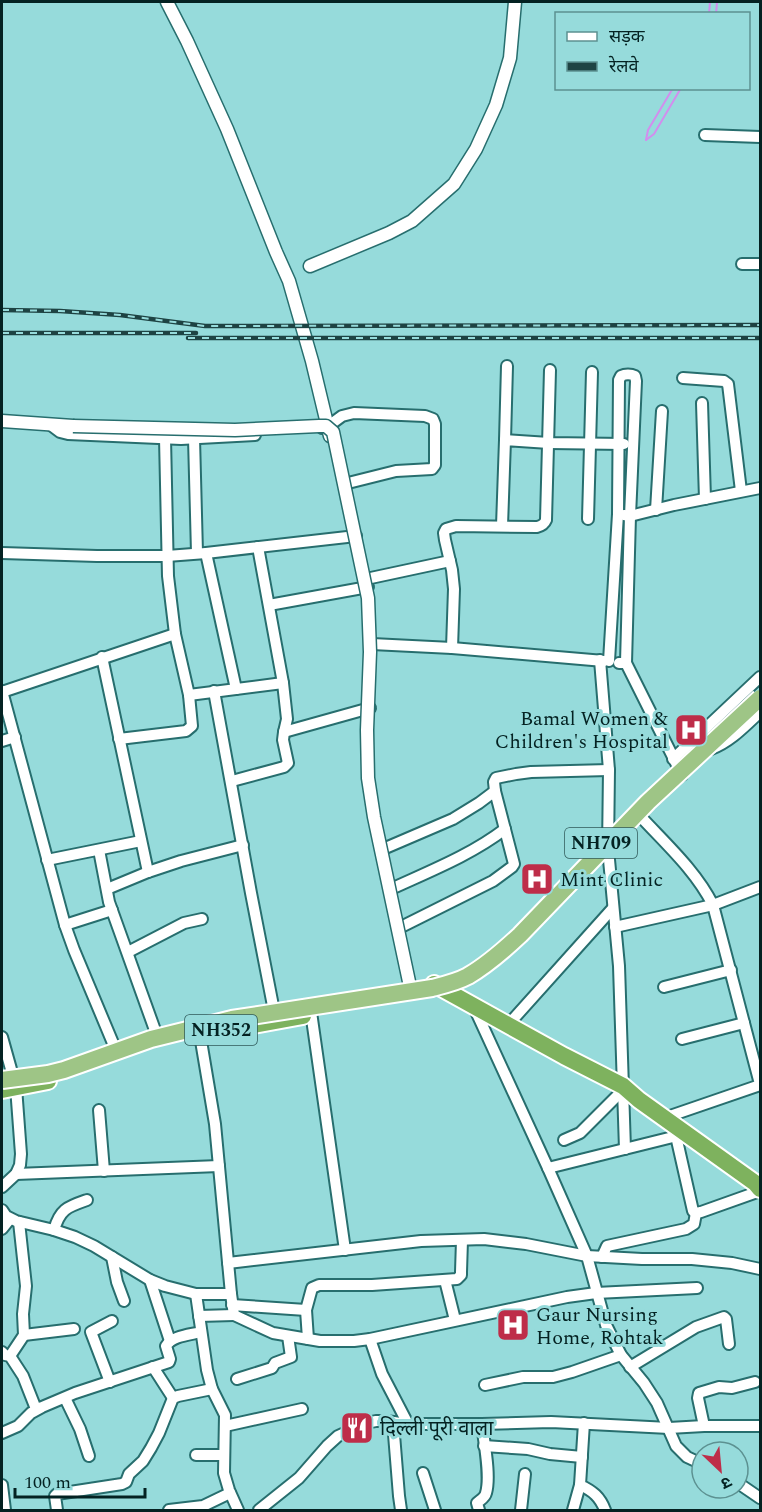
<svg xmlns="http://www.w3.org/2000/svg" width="762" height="1512" viewBox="0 0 762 1512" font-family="Spectral,'Noto Sans Devanagari',serif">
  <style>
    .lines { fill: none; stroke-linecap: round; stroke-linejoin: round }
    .stream { stroke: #d28eee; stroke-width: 2 }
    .minor-casing { stroke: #276e6e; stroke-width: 14 }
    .tertiary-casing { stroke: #276e6e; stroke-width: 15 }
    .trunk-casing { stroke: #fff; stroke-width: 20 }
    .minor { stroke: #fff; stroke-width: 10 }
    .tertiary { stroke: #fff; stroke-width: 12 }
    .trunk { stroke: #7eb25e; stroke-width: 16 }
    .rail-casing { stroke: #1e4343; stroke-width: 4.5 }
    .rail { stroke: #96dbdb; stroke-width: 2; stroke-dasharray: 7; stroke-linecap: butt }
    .tertiary-bridge-casing { stroke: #276e6e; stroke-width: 15; stroke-linecap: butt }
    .primary-bridge-casing { stroke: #fff; stroke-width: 20; stroke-linecap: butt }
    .tertiary-bridge { stroke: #fff; stroke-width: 12 }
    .primary-bridge { stroke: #9ec586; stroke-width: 16 }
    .labels { text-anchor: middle; stroke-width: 6; stroke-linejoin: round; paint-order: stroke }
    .shield { fill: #96dbdb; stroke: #305a5a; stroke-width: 1.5 }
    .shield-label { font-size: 18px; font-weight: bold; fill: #042222 }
    .poi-label { font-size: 20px; fill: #042222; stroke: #96dbdb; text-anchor: start }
  </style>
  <rect width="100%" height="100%" fill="#96dbdb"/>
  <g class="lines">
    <g class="stream">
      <polyline points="709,14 710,2"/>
      <polyline points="716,14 717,2"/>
      <polyline points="646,140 654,134 681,88"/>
      <polyline points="646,140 648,130 673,88"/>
    </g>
    <defs>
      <g id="minor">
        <polyline points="705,135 760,137"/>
        <polyline points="742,264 760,264"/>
        <polyline points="683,378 724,381 728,384 741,491"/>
        <polyline points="702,403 705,499"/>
        <polyline points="52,426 60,432 68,434 181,439 255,435"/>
        <polyline points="322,428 327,427 342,416 354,413 425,416 433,419 435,424 435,465 432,469 396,471 344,484"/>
        <polyline points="194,438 197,553"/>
        <polyline points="505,440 507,366"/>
        <polyline points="656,510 662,411"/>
        <polyline points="624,515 630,516 674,505 760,488"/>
        <polyline points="588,519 592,372"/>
        <polyline points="502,526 505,440 549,443 624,444"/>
        <polyline points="2,553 97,556 167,556 206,553 356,536"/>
        <polyline points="206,553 236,689"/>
        <polyline points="366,579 450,561"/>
        <polyline points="269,605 368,587"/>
        <polyline points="372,644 452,648 604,661"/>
        <path d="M452,648L454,589L452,570L445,540L444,533L446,529L456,526L537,527C541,526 544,525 546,520L550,370"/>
        <polyline points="102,657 148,872"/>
        <polyline points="600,660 609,770 608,849 619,966 625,1149"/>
        <path d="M609,661L618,514L619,380L621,376C625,374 631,374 635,376L636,381L630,516L626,663"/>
        <polyline points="619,663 626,663 682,775"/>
        <polyline points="2,691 65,925 74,950 115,1048"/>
        <polyline points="214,691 251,893 274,1011"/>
        <polyline points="2,692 175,634"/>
        <polyline points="189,695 283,683"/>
        <polyline points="284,732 370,708"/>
        <polyline points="119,739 186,731 192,726 189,695 175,634 168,576 165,438"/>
        <polyline points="2,741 15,737"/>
        <path d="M711,749C730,742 745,726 760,712"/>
        <polyline points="673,759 760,677"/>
        <polyline points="232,781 284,767 288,763 283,740 284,732 287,719 283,683 258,547"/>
        <path d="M641,817C666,844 696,871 713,905L760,1084"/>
        <polyline points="383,849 453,819 479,803 495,791"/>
        <polyline points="99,850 109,902 156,1033"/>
        <polyline points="47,860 141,841"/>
        <polyline points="107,889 148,872 181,861 243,845"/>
        <path d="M391,889C430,871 471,855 505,829"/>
        <polyline points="65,925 112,910"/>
        <polyline points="615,927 713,905 760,887"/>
        <polyline points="399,928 493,881 512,867 514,864 495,791 494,782 496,778 516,774 531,772 609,770"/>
        <polyline points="128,952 184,923 202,919"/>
        <polyline points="664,987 731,970"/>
        <polyline points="310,1005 345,1250"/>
        <polyline points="473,1005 548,1168 587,1256 606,1325 621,1355 644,1383 657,1403 676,1446 687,1457 702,1464"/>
        <polyline points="508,1025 613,908"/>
        <polyline points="199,1029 215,1124 231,1294"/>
        <polyline points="2,1037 16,1087 21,1154 20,1165 16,1174 2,1187"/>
        <polyline points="682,1039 744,1023"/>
        <polyline points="99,1110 104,1171"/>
        <polyline points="664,1118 760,1085"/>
        <polyline points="676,1136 693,1211 696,1213 701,1212 760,1191"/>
        <polyline points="564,1140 580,1133 623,1090"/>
        <polyline points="548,1168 681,1135"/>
        <polyline points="16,1174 219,1166"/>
        <polyline points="2,1210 6,1216 16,1221 54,1230 75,1237 94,1246 150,1280 165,1286 196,1294 231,1294 234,1315 273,1333 320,1341 354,1341 370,1339 567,1297 596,1293 697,1288"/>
        <polyline points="2,1229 10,1219"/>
        <path d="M54,1230C60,1209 67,1207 87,1200"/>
        <polyline points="112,1257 117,1282 124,1301"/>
        <polyline points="602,1257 607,1246 686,1229 694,1224 696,1213"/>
        <polyline points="228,1263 421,1241 484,1239 526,1244 587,1256 642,1259 692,1259 732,1263 760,1269"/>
        <polyline points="150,1280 170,1341"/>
        <polyline points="445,1280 455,1320"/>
        <polyline points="196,1294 207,1370 212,1389 225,1415 224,1473 229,1490 238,1510"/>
        <polyline points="232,1305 306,1310"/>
        <polyline points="199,1316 234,1315"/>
        <polyline points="24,1335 74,1329"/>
        <polyline points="308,1339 306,1310 312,1288 319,1285 372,1285 457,1279 461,1275 461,1272 462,1240"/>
        <polyline points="370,1339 382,1374 408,1424"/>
        <polyline points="2,1352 5,1355 10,1356 23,1376 36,1409"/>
        <polyline points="10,1356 24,1335 23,1314 26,1286 19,1222"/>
        <polyline points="153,1367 173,1398"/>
        <polyline points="630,1367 696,1327 724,1317 726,1319 729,1344"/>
        <polyline points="237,1379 272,1368 275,1363 291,1357 288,1336"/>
        <polyline points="110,1382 91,1332 112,1321"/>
        <polyline points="485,1385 523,1377 553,1377 572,1372 621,1355"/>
        <polyline points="65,1398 80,1429 89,1456"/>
        <polyline points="393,1422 399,1496 401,1510"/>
        <path d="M584,1423L580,1485C593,1491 600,1497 605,1510"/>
        <polyline points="225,1426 302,1409"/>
        <polyline points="704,1426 698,1398 699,1393 719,1387 732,1388 755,1382"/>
        <path d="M2,1433L18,1426L31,1413L42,1407L75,1393L169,1362L170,1359L166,1346C172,1336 189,1335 201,1332"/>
        <polyline points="484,1446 528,1449 550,1454 582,1457"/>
        <polyline points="196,1455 224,1455"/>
        <polyline points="423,1473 435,1510"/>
        <polyline points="738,1483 760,1498"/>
        <polyline points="2,1485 5,1510"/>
        <polyline points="57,1510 55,1496 57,1494 122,1484 126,1482 129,1474 143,1461 151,1448 159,1433 173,1398 178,1396 212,1389"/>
        <polyline points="169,1510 203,1506 230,1493"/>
        <polyline points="259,1510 299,1478 327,1446 338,1436 366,1423 376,1421 386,1421 408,1424 482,1424 551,1422 669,1428 704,1426 760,1426"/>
        <path d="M479,1510L477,1503C480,1500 485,1498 486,1493C491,1476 484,1442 482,1424"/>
        <polyline points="521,1510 525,1474"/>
        <polyline points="573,1510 580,1485"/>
      </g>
      <g id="tertiary">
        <polyline points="167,2 187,41 227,129 276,252 289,281 312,361 330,436"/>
        <polyline points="310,266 389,233 412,221 454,184 476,149 496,105 510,58 515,2"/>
        <polyline points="2,421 73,426"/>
      </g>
      <g id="trunk">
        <polyline points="434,984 564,1056 623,1086 639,1100 755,1183 760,1189"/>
        <polyline points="204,1034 303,1016"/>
        <polyline points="2,1090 48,1081"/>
      </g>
    </defs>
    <use href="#minor" class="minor-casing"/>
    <use href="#tertiary" class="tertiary-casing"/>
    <use href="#trunk" class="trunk-casing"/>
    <use href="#minor" class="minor"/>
    <use href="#tertiary" class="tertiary"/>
    <use href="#trunk" class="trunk"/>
    <defs>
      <g id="rail">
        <polyline points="2,310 60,311 120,315 205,326 760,325"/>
        <polyline points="2,333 196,333"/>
        <polyline points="188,338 760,338"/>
      </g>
    </defs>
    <use href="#rail" class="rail-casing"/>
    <use href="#rail" class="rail"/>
    <defs>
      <polyline id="tertiary-bridge" points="73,426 235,430 319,426 326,426 333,432 368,598 370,652 367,730 368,778 374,817 411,991"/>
      <path id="primary-bridge" d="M2,1080L48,1074L64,1070L151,1039L232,1019L432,988C444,985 457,982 468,976C487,965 504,950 520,935L648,802L760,698"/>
    </defs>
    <use href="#tertiary-bridge" class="tertiary-bridge-casing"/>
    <use href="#primary-bridge" class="primary-bridge-casing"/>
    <use href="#tertiary-bridge" class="tertiary-bridge"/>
    <use href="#primary-bridge" class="primary-bridge"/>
  </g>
  <defs>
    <symbol id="hospital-square" viewBox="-11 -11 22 22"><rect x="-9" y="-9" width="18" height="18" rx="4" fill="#be2d49" stroke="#96dbdb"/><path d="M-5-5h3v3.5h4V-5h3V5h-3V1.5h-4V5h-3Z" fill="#fff"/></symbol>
    <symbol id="restaurant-square" viewBox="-11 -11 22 22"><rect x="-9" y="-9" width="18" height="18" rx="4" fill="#be2d49" stroke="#96dbdb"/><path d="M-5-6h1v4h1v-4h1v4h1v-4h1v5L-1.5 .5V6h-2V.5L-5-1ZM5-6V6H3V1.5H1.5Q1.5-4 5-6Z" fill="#fff"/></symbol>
  </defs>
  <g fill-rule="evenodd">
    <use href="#hospital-square" x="672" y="711" width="38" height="38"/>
    <use href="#hospital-square" x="518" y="860" width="38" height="38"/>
    <use href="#hospital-square" x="494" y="1306" width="38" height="38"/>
    <use href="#restaurant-square" x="338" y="1409" width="38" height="38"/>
  </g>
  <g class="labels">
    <g class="shield">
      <rect x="565" y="828" width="72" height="30" rx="4.5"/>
      <rect x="185" y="1015" width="72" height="30" rx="4.5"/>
    </g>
    <g class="shield-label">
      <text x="601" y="849">NH709</text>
      <text x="221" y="1036">NH352</text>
    </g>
    <g class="poi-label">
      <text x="668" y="725" text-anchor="end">Bamal Women &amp;<tspan x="668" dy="23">Children's Hospital</tspan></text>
      <text x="560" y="886">Mint Clinic</text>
      <text x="536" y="1321">Gaur Nursing<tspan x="536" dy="23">Home, Rohtak</tspan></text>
      <text x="380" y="1435">दिल्ली पूरी वाला</text>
    </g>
  </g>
  <rect width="762" height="1512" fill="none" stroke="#042222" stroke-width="6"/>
  <rect x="555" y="12" width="195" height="78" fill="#96dbdb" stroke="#5c9191" stroke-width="1.5"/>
  <rect x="567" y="32" width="30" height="9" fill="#ffffff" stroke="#5c9191" stroke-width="1.5"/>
  <text x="609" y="42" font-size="18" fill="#042222">सड़क</text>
  <rect x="567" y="62" width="30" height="9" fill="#1e4343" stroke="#5c9191" stroke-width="1.5"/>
  <text x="609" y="72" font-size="18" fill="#042222">रेलवे</text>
  <g transform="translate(720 1470) rotate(154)"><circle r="28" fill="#96dbdb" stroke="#5c9191" stroke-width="1.5"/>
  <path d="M0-4.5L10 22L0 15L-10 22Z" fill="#be2d49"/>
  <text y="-9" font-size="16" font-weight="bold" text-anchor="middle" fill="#042222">उ</text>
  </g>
  <path d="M15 1488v9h130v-9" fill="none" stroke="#042222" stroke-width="3"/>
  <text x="24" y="1488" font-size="18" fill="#042222" stroke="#96dbdb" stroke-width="4.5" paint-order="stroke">100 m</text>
</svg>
